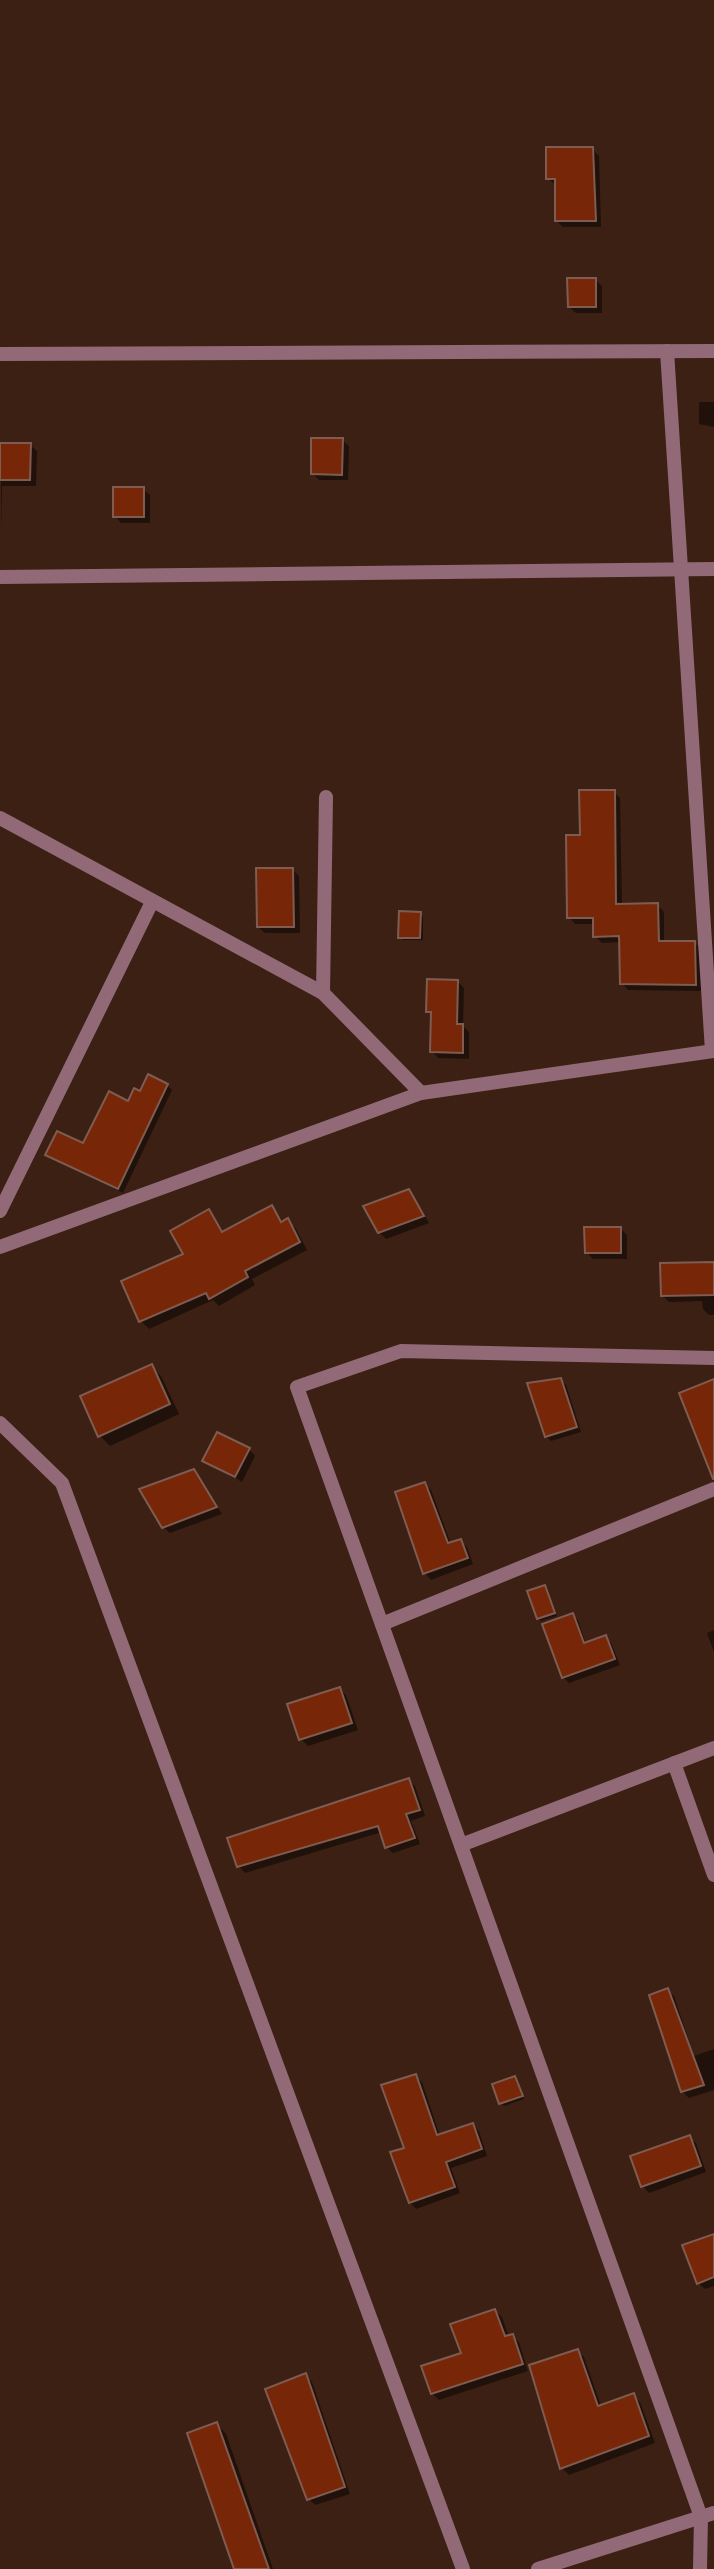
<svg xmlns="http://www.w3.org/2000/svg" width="714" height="2569" viewBox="0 0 714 2569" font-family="Mulish,sans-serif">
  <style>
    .shadow { fill: #0007 }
    .building { fill: #772707; stroke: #7e5c51; stroke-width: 2 }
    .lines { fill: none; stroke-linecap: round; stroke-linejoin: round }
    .minor { stroke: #926a77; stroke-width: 14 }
  </style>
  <rect width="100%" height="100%" fill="#3c2014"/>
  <g class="shadow">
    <polygon points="592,149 599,156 601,227 563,227 557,221 556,185 548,179"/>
    <polygon points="595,280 602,286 602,313 576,313 569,307"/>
    <polygon points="699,402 714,402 714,427 699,424"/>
    <polygon points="342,440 349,446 348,480 319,480 312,473"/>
    <polygon points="0,444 30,445 37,451 36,486 2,486 2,531"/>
    <polygon points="143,489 150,495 150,523 121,523 115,516"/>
    <polygon points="614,792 620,798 622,906 657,905 664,912 664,943 695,943 701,949 702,991 628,990 622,983 621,942 602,943 595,936 595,924 575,924 569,917 582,837"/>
    <polygon points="293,870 299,876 300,933 265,933 258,927"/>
    <polygon points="420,914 423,917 423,940 403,940 400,937"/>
    <polygon points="457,981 464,988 463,1026 469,1032 469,1059 438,1058 432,1051 433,1016 428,1011"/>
    <polygon points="167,1085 172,1090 123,1193 47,1155 84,1145 141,1094"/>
    <polygon points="409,1191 429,1223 386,1239 379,1232"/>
    <polygon points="272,1208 284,1223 288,1220 296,1229 307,1250 252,1279 255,1285 219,1306 213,1300 149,1329 141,1321 185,1254 209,1211 224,1233"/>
    <polygon points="620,1228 627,1235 627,1259 593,1259 586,1252"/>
    <polygon points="714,1263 714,1315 709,1315 703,1309 702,1301 669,1302 663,1296"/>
    <polygon points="151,1366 161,1376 179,1414 110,1446 100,1436"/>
    <polygon points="561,1380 566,1385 581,1432 551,1441 546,1436"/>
    <polygon points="249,1449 255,1456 242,1482 204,1460"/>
    <polygon points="193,1471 222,1514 170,1533 163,1527"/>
    <polygon points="425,1484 431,1490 451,1544 461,1541 467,1547 473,1564 431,1580 425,1573 397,1493"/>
    <polygon points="544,1587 557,1616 541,1621 538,1618"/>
    <polygon points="572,1615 578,1620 586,1644 606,1637 611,1643 620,1665 569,1683 563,1677"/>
    <polygon points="714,1630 714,1652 707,1633"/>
    <polygon points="340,1689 346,1695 358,1730 308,1746 301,1739"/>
    <polygon points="408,1780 415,1786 425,1816 411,1821 420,1844 393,1853 387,1847 382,1832 245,1873 239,1866 229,1839"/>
    <polygon points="667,1990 674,1996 694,2056 714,2049 714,2090 689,2098 683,2092 651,1996"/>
    <polygon points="415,2076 422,2082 440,2136 473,2125 479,2131 487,2156 451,2168 460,2193 416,2209 410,2202 406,2149"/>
    <polygon points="515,2078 524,2099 504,2106 501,2103"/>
    <polygon points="689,2137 696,2143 706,2172 649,2193 643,2186"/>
    <polygon points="714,2236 714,2286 705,2289 698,2283"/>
    <polygon points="495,2311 502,2317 509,2337 512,2336 519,2342 528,2371 439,2400 432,2393"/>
    <polygon points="577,2351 584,2357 601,2406 633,2395 640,2402 655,2443 569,2475 562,2468"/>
    <polygon points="306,2375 312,2382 350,2494 315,2505 309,2499"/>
    <polygon points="217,2424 226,2434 273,2569 236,2569"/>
  </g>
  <g class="building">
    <polygon points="546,147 593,147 596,221 555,221 555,179 546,179"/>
    <polygon points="567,278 596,278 596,307 568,307"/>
    <polygon points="311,438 343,438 342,475 311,474"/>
    <polygon points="0,443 31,443 30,480 0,480"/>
    <rect x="113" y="487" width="31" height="30"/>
    <polygon points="579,790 615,790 616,904 658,903 659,941 695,941 696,985 620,984 619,936 593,937 593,918 567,918 566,835 580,835"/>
    <polygon points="256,868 293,868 294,927 257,927"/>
    <polygon points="399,911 421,912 420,938 398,938"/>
    <polygon points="427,979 458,980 457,1024 463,1024 463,1053 430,1052 431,1012 426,1012"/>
    <polygon points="148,1074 168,1084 118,1189 45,1155 57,1131 83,1143 109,1091 128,1101 134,1088 140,1091"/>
    <polygon points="409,1189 424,1216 378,1233 363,1206"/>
    <polygon points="272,1205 281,1222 288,1218 300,1242 245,1271 248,1277 209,1299 206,1293 139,1322 121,1281 183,1254 170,1231 209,1209 222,1232"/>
    <polygon points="584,1227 621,1227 621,1253 585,1253"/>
    <polygon points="714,1262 714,1295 661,1296 660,1263"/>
    <polygon points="152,1364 170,1404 98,1437 80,1396"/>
    <polygon points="561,1378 577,1427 545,1437 527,1383"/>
    <polygon points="714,1379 714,1479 713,1479 679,1393"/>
    <polygon points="217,1432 250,1448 235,1477 202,1461"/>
    <polygon points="194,1469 217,1507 162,1528 139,1489"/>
    <polygon points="425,1482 448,1543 461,1539 468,1558 423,1574 395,1492"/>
    <polygon points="545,1585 555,1613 537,1619 527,1591"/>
    <polygon points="573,1613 584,1643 606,1635 615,1659 562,1678 542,1624"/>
    <polygon points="340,1687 352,1723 299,1740 287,1704"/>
    <polygon points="409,1778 420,1810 406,1814 415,1838 385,1848 378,1826 237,1867 227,1838"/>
    <polygon points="668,1988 704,2085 681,2092 649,1995"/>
    <polygon points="416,2074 437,2135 473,2123 482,2149 446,2162 455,2187 409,2203 390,2152 404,2148 381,2085"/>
    <polygon points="515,2076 523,2096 499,2104 492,2084"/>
    <polygon points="690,2135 701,2166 641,2187 630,2156"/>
    <polygon points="714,2234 714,2277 697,2284 682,2245"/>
    <polygon points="495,2309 505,2336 513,2334 523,2364 431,2394 421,2366 461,2353 450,2324"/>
    <polygon points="578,2349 598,2406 634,2393 649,2436 560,2469 529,2365"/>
    <polygon points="306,2373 345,2487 307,2500 265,2389"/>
    <polygon points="217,2422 269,2569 234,2569 187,2433"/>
  </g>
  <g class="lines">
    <g class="minor">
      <polyline points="667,351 712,1051"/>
      <polyline points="0,354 714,351"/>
      <polyline points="0,577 714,569"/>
      <polyline points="0,818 323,993 421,1093"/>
      <polyline points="323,993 326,797"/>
      <polyline points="0,1211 152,902"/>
      <polyline points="0,1247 421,1093 714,1051"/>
      <polyline points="0,1423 62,1483 463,2569"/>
      <polyline points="382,1624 714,1489"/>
      <polyline points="674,1763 714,1875"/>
      <polyline points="461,1845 714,1748"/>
      <polyline points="538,2569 714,2513"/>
      <polyline points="700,2569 701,2517 297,1387 401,1351 714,1358"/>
    </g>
  </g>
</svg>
